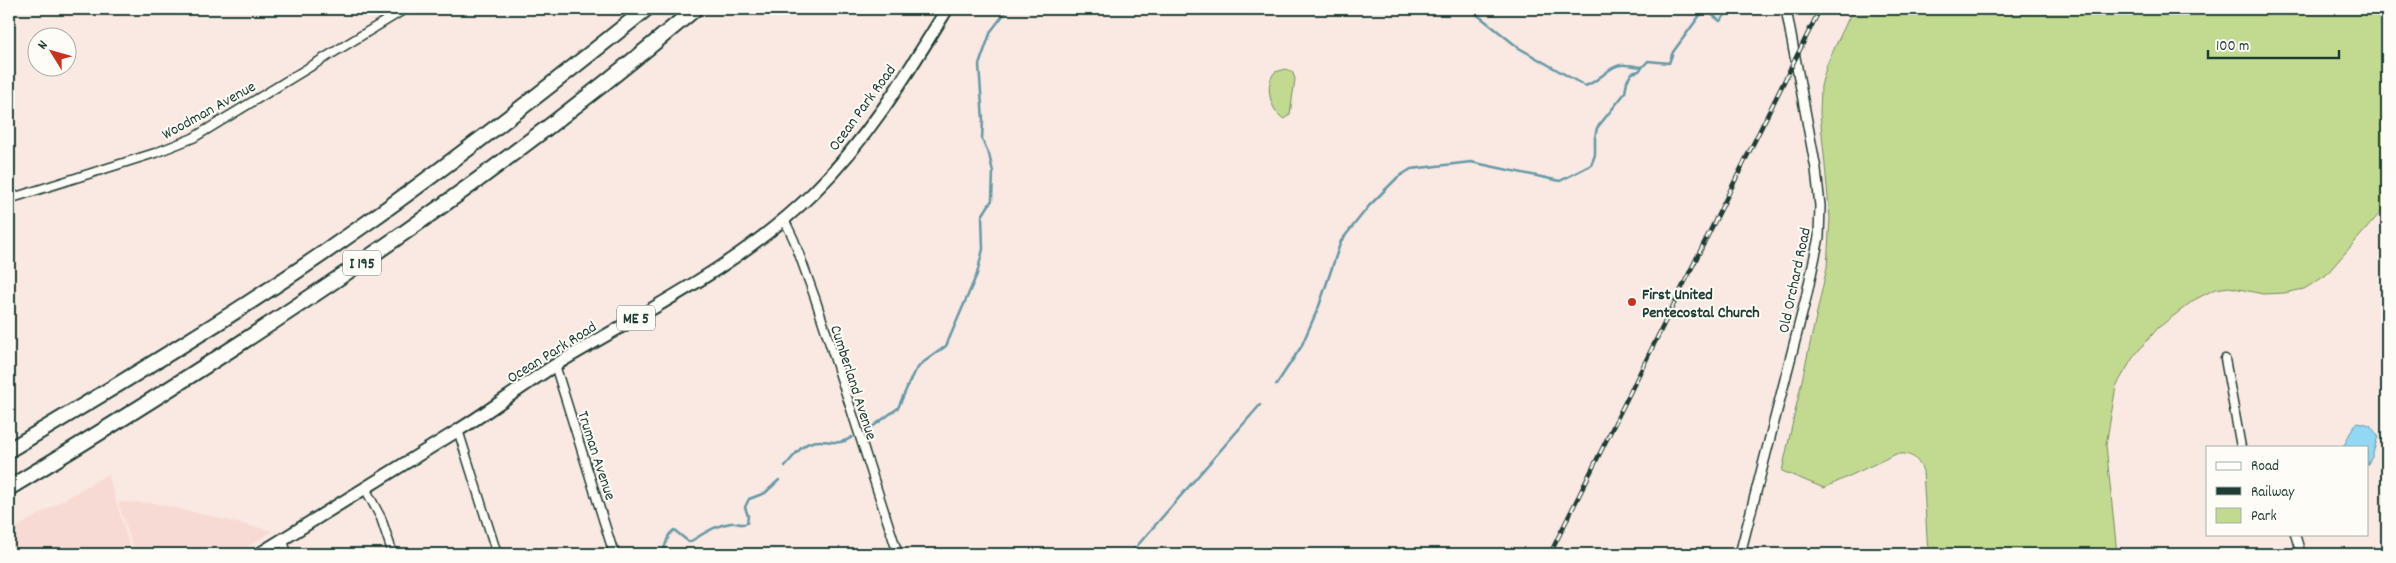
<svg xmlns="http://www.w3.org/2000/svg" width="2396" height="563" viewBox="0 0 2396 563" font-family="Dekko,sans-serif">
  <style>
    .built { fill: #f8dad4 }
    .green { fill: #c2da90; stroke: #708c62 }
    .water { fill: #92d7f4; stroke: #6499a7 }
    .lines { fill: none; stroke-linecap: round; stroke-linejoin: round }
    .stream { stroke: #6499a7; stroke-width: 2.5 }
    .minor-casing { stroke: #1f3d34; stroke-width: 11 }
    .tertiary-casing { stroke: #1f3d34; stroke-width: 12 }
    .primary-casing { stroke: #1f3d34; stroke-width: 15 }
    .motorway-casing { stroke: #1f3d34; stroke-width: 18 }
    .minor { stroke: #fdfcf7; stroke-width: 8 }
    .tertiary { stroke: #fdfcf7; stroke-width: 9 }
    .primary { stroke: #fdfcf7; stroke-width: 11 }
    .motorway { stroke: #fdfcf7; stroke-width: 14 }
    .rail-casing { stroke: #1f3d34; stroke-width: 4.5 }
    .rail { stroke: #fdfcf7; stroke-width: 2.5; stroke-dasharray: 8; stroke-linecap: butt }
    .poi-dot { fill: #c8321e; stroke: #fdfcf7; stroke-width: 2 }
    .labels { text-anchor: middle; stroke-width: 4; stroke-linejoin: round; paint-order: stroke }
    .shield { fill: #fdfcf7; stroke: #62766e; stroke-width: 1 }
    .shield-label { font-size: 15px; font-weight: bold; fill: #1f3d34 }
    .street-label { font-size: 16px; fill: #1f3d34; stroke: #fdfcf7 }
    .poi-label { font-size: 16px; font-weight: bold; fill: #1f3d34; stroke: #fdfcf7; text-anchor: start }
  </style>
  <rect width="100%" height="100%" fill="#fae8e2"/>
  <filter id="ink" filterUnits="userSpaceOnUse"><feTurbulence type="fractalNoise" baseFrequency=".02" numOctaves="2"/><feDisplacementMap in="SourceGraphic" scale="10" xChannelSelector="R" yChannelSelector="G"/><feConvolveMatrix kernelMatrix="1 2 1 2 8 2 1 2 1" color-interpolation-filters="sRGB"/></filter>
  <g filter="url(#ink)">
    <g class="built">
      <polygon points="108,474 132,554 9,554 9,532"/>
      <polygon points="118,502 154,503 273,531 236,554 135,554"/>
    </g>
    <g class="green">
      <path d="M1853,9H2387V205L2325,276L2304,289L2284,293L2263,294L2229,287L2215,289L2194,300L2158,328L2134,356L2116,386L2106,445L2117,554H1928L1923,471C1917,457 1911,453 1896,454L1824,488L1782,471L1827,267L1830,218L1820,113L1821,86L1827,64Z"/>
      <path d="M1286,69L1293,73L1295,79L1290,114L1284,119C1270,111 1264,84 1275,72Z"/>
    </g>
    <path class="water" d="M2358,422L2370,425L2378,436L2372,457L2367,465V447H2343C2348,439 2351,427 2358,422Z"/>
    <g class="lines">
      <g class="stream">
        <path d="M1470,9L1519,48L1585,86C1601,81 1610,63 1626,65C1632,65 1637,67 1642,67"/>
        <polyline points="1276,385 1301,347 1319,306 1341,241 1369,206 1398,177 1411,169 1471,162 1560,181 1591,165 1595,155 1595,137 1597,128 1625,93 1627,81 1632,73 1639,71 1648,61 1669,63 1673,52 1703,11 1706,10 1720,21 1726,14 1726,9"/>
        <polyline points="864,433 898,408 913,374 921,364 946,346 977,274 983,249 982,216 992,200 993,172 989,154 982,139 983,120 979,65 991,31 1008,9"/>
        <path d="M785,466C792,459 800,446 809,443C825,436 835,449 852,437"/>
        <polyline points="616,544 619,554"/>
        <path d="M662,554L669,535L674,530L689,542C702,535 715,525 731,523C737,522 741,526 747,523L748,516L745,507L749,499L765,493L779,480"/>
        <polyline points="1130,554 1260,405"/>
      </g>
      <defs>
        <g id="minor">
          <polyline points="9,199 155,153 193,138 405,9"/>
          <polyline points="784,219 794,240 815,298 898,554"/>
          <polyline points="2225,359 2241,447"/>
          <polyline points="555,365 614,554"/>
          <polyline points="458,430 497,554"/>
          <polyline points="365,488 381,518 393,554"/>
          <polyline points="2295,534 2301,554"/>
          <polyline points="283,540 287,554"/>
        </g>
        <polyline id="tertiary" points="1740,554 1806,298 1819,237 1820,206 1816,169 1786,9"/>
        <path id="primary" d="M259,554C325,513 391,472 457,431C491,410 523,385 557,364C644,312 740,265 813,193C868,139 907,74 947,9"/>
        <g id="motorway">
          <path d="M9,450C128,379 248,307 361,227C459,158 553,84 646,9"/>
          <path d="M9,488C249,343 480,191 695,9"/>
        </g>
      </defs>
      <use href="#minor" class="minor-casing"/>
      <use href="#tertiary" class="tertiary-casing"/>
      <use href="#primary" class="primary-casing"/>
      <use href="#motorway" class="motorway-casing"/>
      <use href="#minor" class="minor"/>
      <use href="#tertiary" class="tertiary"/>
      <use href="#primary" class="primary"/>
      <use href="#motorway" class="motorway"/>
      <defs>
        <polyline id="rail" points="1550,554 1820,9"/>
      </defs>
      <use href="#rail" class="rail-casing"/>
      <use href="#rail" class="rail"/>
    </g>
  </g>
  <circle class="poi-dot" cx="1632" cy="302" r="5"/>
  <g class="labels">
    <g class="shield">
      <rect x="343" y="250.5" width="38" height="25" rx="4"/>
      <rect x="617" y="305.5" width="38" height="25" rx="4"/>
    </g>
    <g class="shield-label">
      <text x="362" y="268">I 195</text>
      <text x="636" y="323">ME 5</text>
    </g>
    <g class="street-label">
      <text transform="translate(861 107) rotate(-54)" y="6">Ocean Park Road</text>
      <text transform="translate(208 109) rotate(-29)" y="6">Woodman Avenue</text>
      <text transform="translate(1793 280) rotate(-78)" y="6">Old Orchard Road</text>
      <text transform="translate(551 351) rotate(-32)" y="6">Ocean Park Road</text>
      <text transform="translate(855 382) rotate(72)" y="6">Cumberland Avenue</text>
      <text transform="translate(598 455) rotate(72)" y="6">Truman Avenue</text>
    </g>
    <g class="poi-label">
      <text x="1642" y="299">First United<tspan x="1642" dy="18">Pentecostal Church</tspan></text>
    </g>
  </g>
  <rect width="2396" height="563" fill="none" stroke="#fdfcf7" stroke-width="30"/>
  <rect x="15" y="15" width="2366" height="533" fill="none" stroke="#1f3d34" stroke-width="2" filter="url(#ink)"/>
  <rect x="2206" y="446" width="162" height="90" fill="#fdfcf7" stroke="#a4b0a9"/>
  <rect x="2216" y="462" width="25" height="8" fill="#fdfcf7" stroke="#a4b0a9"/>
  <text x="2251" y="470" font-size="15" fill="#1f3d34">Road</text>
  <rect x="2216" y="487" width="25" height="8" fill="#1f3d34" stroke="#a4b0a9"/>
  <text x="2251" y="496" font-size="15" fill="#1f3d34">Railway</text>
  <rect x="2216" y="508" width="25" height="15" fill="#c2da90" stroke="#a4b0a9"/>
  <text x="2251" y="520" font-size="15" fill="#1f3d34">Park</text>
  <g transform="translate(52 52) rotate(307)"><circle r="24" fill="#fdfcf7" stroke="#a4b0a9"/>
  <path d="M0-4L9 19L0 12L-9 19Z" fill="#c8321e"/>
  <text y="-8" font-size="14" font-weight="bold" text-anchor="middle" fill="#1f3d34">N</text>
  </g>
  <path d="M2208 50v8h131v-8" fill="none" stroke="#1f3d34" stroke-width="2.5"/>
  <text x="2216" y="50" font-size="15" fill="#1f3d34" stroke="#fdfcf7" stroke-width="4" paint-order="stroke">100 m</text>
</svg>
